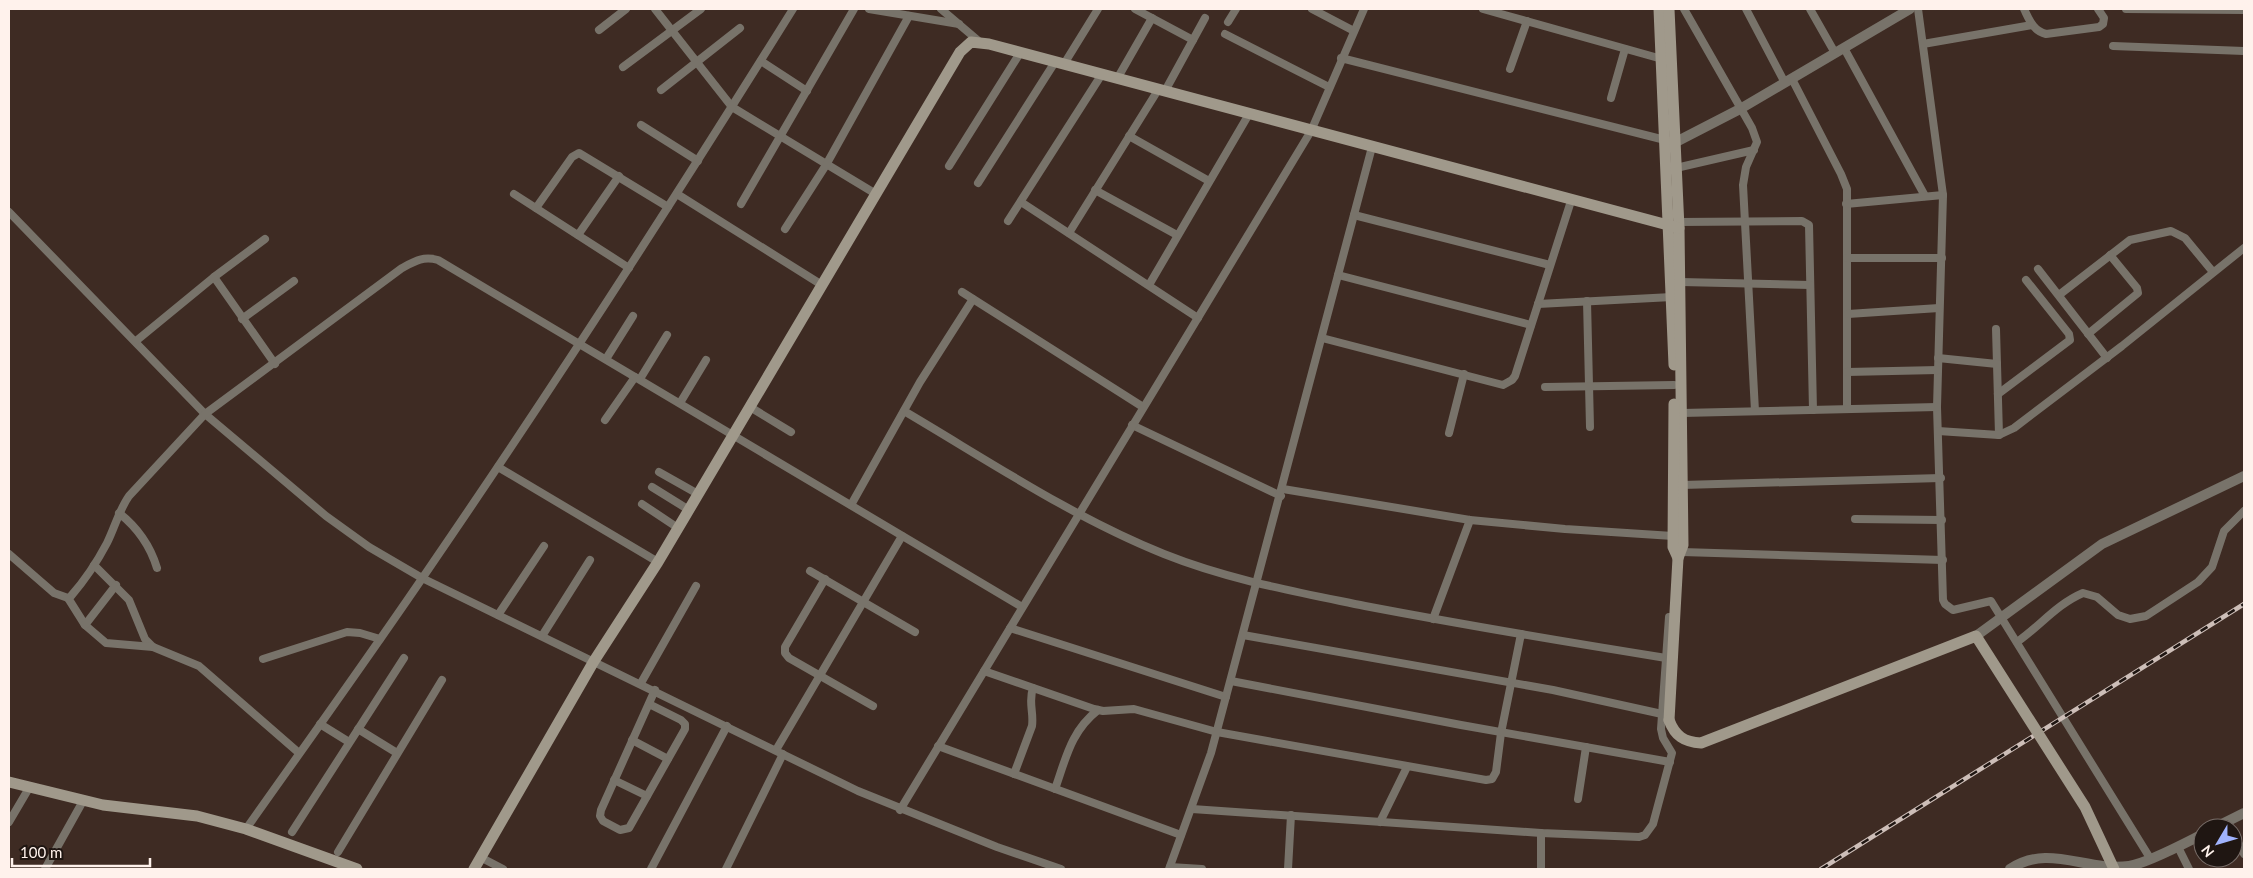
<svg xmlns="http://www.w3.org/2000/svg" width="2253" height="878" viewBox="0 0 2253 878" font-family="Lato,sans-serif">
  <style>
    .lines { fill: none; stroke-linecap: round; stroke-linejoin: round }
    .minor { stroke: #78736a; stroke-width: 8 }
    .tertiary { stroke: #78736a; stroke-width: 10 }
    .secondary { stroke: #a0998b; stroke-width: 11 }
    .rail-casing { stroke: #cdbeb8; stroke-width: 4.5 }
    .rail { stroke: #1f1612; stroke-width: 2.5; stroke-dasharray: 8; stroke-linecap: butt }
    .tertiary-bridge { stroke: #78736a; stroke-width: 10 }
    .secondary-bridge { stroke: #a0998b; stroke-width: 11 }
  </style>
  <rect width="100%" height="100%" fill="#3e2b23"/>
  <g class="lines">
    <g class="minor">
      <polyline points="655,9 732,107 876,194"/>
      <polyline points="869,9 959,24"/>
      <polyline points="941,9 981,43"/>
      <polyline points="1135,9 1193,40"/>
      <polyline points="1312,9 1354,31"/>
      <polyline points="1483,9 1662,59"/>
      <polyline points="1684,9 1752,128 1757,142 1746,167 1743,185 1755,411"/>
      <polyline points="1746,9 1785,83"/>
      <polyline points="1810,9 1835,53"/>
      <polyline points="1918,9 1943,195 1937,407 1943,600 1945,604 1953,610 1991,601 2150,858"/>
      <path d="M2024,9C2029,19 2033,31 2046,34L2099,27L2103,24L2104,18L2098,9"/>
      <polyline points="2126,9 2244,10"/>
      <polyline points="1228,22 1236,9"/>
      <polyline points="599,30 626,9"/>
      <polyline points="1225,34 1329,87"/>
      <polyline points="1923,44 2032,25"/>
      <polyline points="2113,46 2244,51"/>
      <polyline points="1844,48 1925,196"/>
      <polyline points="1341,58 1669,141"/>
      <polyline points="761,61 807,91"/>
      <polyline points="1064,64 1098,9"/>
      <polyline points="623,67 701,9"/>
      <polyline points="1510,69 1527,21"/>
      <polyline points="1117,79 1152,18"/>
      <polyline points="1792,79 1841,174 1847,189 1847,409"/>
      <polyline points="661,90 740,28"/>
      <polyline points="1165,91 1205,18"/>
      <polyline points="1611,98 1625,49"/>
      <polyline points="641,125 698,161"/>
      <polyline points="1129,136 1209,181"/>
      <polyline points="949,166 1020,53"/>
      <polyline points="1676,168 1754,150"/>
      <polyline points="978,183 1055,62"/>
      <polyline points="1095,190 1177,235"/>
      <polyline points="514,194 629,268"/>
      <polyline points="677,194 822,285"/>
      <polyline points="1021,202 1198,318"/>
      <polyline points="741,204 854,9"/>
      <polyline points="1846,204 1943,195"/>
      <polyline points="536,208 572,157 579,153 668,207"/>
      <polyline points="9,212 205,414 326,516 369,547 422,578 858,791 997,847 1061,869"/>
      <polyline points="1354,215 1550,265"/>
      <polyline points="1008,221 1102,74"/>
      <polyline points="1679,222 1802,221 1809,225 1813,410"/>
      <polyline points="785,229 826,165 909,16"/>
      <polyline points="1069,233 1158,90"/>
      <polyline points="578,235 619,176"/>
      <polyline points="1847,258 1942,258"/>
      <polyline points="2038,269 2107,358"/>
      <polyline points="1338,275 1531,325"/>
      <polyline points="214,277 275,364"/>
      <polyline points="1681,282 1810,285"/>
      <polyline points="1149,285 1249,114"/>
      <polyline points="962,292 1143,407"/>
      <polyline points="2059,295 2130,240 2171,231 2185,238 2213,272"/>
      <polyline points="1587,301 1590,427"/>
      <polyline points="1538,304 1672,297"/>
      <polyline points="1848,314 1939,308"/>
      <polyline points="242,319 294,281"/>
      <polyline points="1996,329 1999,435"/>
      <polyline points="2088,334 2138,293 2137,288 2110,255"/>
      <polyline points="1322,338 1503,385 1512,380 1515,376 1571,201"/>
      <polyline points="136,341 214,277 265,239"/>
      <polyline points="1938,358 1997,364"/>
      <polyline points="606,359 633,316"/>
      <polyline points="1847,372 1938,370"/>
      <polyline points="640,379 667,335"/>
      <polyline points="1545,387 1674,385"/>
      <polyline points="1998,394 2070,340 2069,334 2026,280"/>
      <polyline points="680,403 706,360"/>
      <polyline points="750,407 791,432"/>
      <path d="M904,411C989,461 1072,517 1164,554C1229,580 1297,592 1365,606C1465,625 1566,642 1666,658"/>
      <polyline points="1682,413 1937,407"/>
      <polyline points="605,420 635,377"/>
      <polyline points="1132,425 1281,496"/>
      <polyline points="1938,431 1999,435 2014,428 2122,346 2244,248"/>
      <polyline points="1449,433 1464,374"/>
      <polyline points="498,467 658,562"/>
      <polyline points="659,472 698,494"/>
      <polyline points="1682,485 1941,478"/>
      <polyline points="652,487 689,510"/>
      <polyline points="1283,489 1470,520 1565,529 1673,536"/>
      <polyline points="642,504 678,528"/>
      <polyline points="851,505 920,382 973,299"/>
      <path d="M119,513C138,528 150,545 157,568"/>
      <polyline points="1855,519 1942,520"/>
      <polyline points="1682,552 1943,560"/>
      <path d="M9,554L54,593L68,598L71,596C85,580 97,562 107,543C115,527 119,510 129,496L205,414L402,268C415,261 423,256 438,260L1022,607"/>
      <polyline points="94,565 129,600 145,639 153,647 199,666 299,753"/>
      <polyline points="810,571 915,632"/>
      <polyline points="825,579 785,647 785,653 789,658 873,706"/>
      <polyline points="68,598 85,625 106,643 153,647"/>
      <polyline points="498,615 544,546"/>
      <polyline points="1433,619 1470,520"/>
      <polyline points="85,625 116,585"/>
      <polyline points="1010,628 1226,697"/>
      <polyline points="1243,635 1553,690 1662,714"/>
      <polyline points="542,636 590,560"/>
      <path d="M2017,642C2040,626 2057,604 2083,593L2097,597L2118,615L2130,619L2146,616L2198,582L2212,567L2224,531L2244,511"/>
      <polyline points="263,659 347,632 360,633 380,639"/>
      <polyline points="984,671 1094,709 1103,711 1134,709 1217,732 1486,780 1492,779 1496,772 1501,733 1521,634"/>
      <polyline points="1231,681 1461,725 1670,762"/>
      <polyline points="641,683 696,586"/>
      <polyline points="649,704 681,720 685,724 685,729 629,828 620,830 603,821 600,816 601,810 655,690"/>
      <polyline points="320,724 349,742"/>
      <polyline points="358,729 397,753"/>
      <polyline points="632,740 668,759"/>
      <polyline points="938,746 1181,835"/>
      <polyline points="776,750 902,536"/>
      <path d="M1014,774L1032,726C1034,712 1028,702 1033,688"/>
      <polyline points="614,780 647,796"/>
      <path d="M1055,789C1066,758 1071,731 1098,710"/>
      <polyline points="1578,799 1586,747"/>
      <polyline points="1192,809 1541,833 1639,837 1645,835 1653,824 1672,753 1663,738 1661,729 1669,617"/>
      <polyline points="900,810 1311,131 1364,9"/>
      <polyline points="9,822 29,788"/>
      <polyline points="1380,822 1407,767"/>
      <path d="M246,829C309,740 373,651 434,561C558,380 677,195 793,9"/>
      <polyline points="292,832 404,658"/>
      <polyline points="2233,832 2244,854"/>
      <polyline points="2178,847 2189,869"/>
      <polyline points="338,852 442,680"/>
      <polyline points="480,857 503,869"/>
      <polyline points="1170,867 1202,869"/>
      <polyline points="45,869 83,801"/>
      <polyline points="651,869 727,726"/>
      <polyline points="726,869 783,754"/>
      <polyline points="1169,869 1211,753 1372,147"/>
      <polyline points="1288,869 1291,815"/>
      <polyline points="1541,869 1541,833"/>
    </g>
    <g class="tertiary">
      <polyline points="1674,143 1740,109 1910,9"/>
      <polyline points="2214,828 2244,813"/>
      <path d="M2010,869C2049,843 2086,872 2129,866C2148,863 2185,843 2203,834"/>
    </g>
    <g class="secondary">
      <polyline points="1659,9 1674,365"/>
      <polyline points="1669,9 1679,228 1683,545 1678,558 1669,720"/>
      <polyline points="1674,404 1673,547 1678,558"/>
      <polyline points="9,782 103,805 197,816 246,829 357,869"/>
      <polyline points="474,869 594,661 658,562 960,52 971,42 989,44 1679,228"/>
    </g>
    <defs>
      <polyline id="rail" points="1821,869 2244,604"/>
    </defs>
    <use href="#rail" class="rail-casing"/>
    <use href="#rail" class="rail"/>
    <polyline class="tertiary-bridge" points="1976,636 2102,544 2244,476"/>
    <path class="secondary-bridge" d="M1669,720C1675,736 1684,742 1701,743L1976,636L2085,807L2114,869"/>
  </g>
  <rect width="2253" height="878" fill="none" stroke="#fff2ec" stroke-width="20"/>
  <g transform="translate(2218 843) rotate(232)"><circle r="24" fill="#1f1612" stroke="#796e69"/>
  <path d="M0-4L9 19L0 12L-9 19Z" fill="#a0b3fd"/>
  <text y="-8" font-size="14" font-weight="bold" text-anchor="middle" fill="#fff2ec">N</text>
  </g>
  <path d="M12 858v8h138v-8" fill="none" stroke="#fff2ec" stroke-width="2.5"/>
  <text x="20" y="858" font-size="15" fill="#fff2ec" stroke="#1f1612" stroke-width="4" paint-order="stroke">100 m</text>
</svg>
